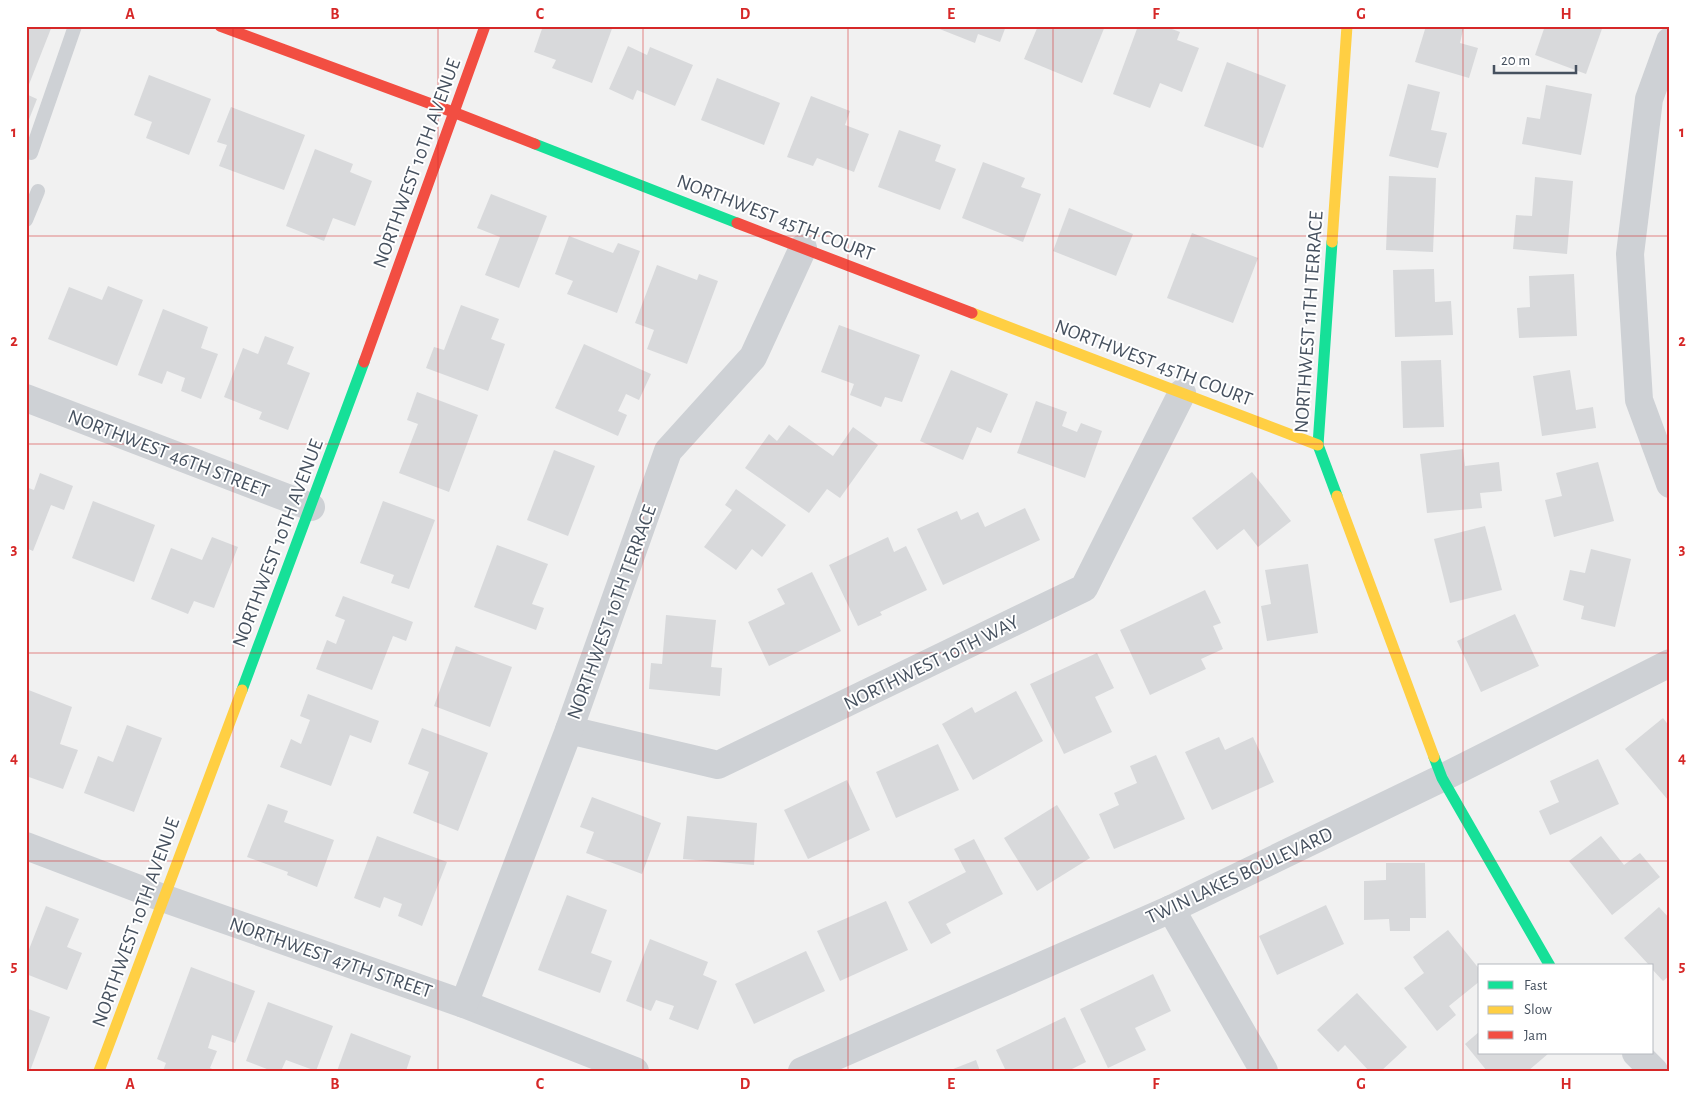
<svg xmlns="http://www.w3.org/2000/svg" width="1696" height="1097" viewBox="0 0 1696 1097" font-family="'Alegreya Sans',sans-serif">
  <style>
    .building { fill: #d8d9db }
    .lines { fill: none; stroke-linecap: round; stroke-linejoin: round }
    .lane { stroke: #ced1d5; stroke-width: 14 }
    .street { stroke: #ced1d5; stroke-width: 28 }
    .fast { stroke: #16e098; stroke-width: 11 }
    .slow { stroke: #ffcf43; stroke-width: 11 }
    .jam { stroke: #f24e42; stroke-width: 11 }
    .grid { fill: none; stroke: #d62828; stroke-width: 1; stroke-opacity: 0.55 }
    .labels { text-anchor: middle; stroke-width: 4; stroke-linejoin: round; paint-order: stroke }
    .street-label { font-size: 20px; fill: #46515f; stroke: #fff }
    .neatline { fill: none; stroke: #d62828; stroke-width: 2 }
    .grid-label { font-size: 16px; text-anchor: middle; font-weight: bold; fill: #d62828 }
  </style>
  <rect width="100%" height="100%" fill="#f1f1f1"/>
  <g class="building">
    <polygon points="26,26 52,26 26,92"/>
    <polygon points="543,26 613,26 592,83 552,68 556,60 534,52"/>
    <polygon points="937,26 1006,26 1000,42 978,34 975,43 937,28"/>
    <polygon points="1038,26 1105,26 1082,83 1024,59"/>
    <polygon points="1138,26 1164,26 1180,32 1177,40 1199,48 1182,92 1160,83 1150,108 1113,94"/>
    <polygon points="1426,26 1464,26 1460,43 1478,48 1469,78 1415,62"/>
    <polygon points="1545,26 1603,26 1586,74 1535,55"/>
    <polygon points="628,46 647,55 650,47 693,65 675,106 637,90 633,100 609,89"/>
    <polygon points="1227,62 1286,85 1263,148 1204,126"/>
    <polygon points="149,75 211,99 189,155 146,138 152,122 134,115"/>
    <polygon points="717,78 780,103 764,145 701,120"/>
    <polygon points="1408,84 1440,92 1431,130 1447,133 1438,168 1389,156"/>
    <polygon points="1546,85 1592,94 1581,155 1522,144 1527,117 1540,119"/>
    <polygon points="26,94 37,99 26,127"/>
    <polygon points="811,96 850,111 845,125 869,134 854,172 817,158 813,166 787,157"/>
    <polygon points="231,107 305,135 284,190 219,166 227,145 217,142"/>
    <polygon points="899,130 941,145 935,161 956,169 940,210 878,187"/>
    <polygon points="315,149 353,164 350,172 372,181 355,226 333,218 324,241 286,226"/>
    <polygon points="983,162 1025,178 1021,187 1041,194 1023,242 962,218"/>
    <polygon points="1389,176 1436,178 1433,252 1386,250"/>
    <polygon points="1535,177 1573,181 1567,254 1513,249 1516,215 1532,216"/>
    <polygon points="491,194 547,216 519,288 485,275 500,237 477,228"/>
    <polygon points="1069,208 1133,234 1116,276 1053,251"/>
    <polygon points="1192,233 1258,258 1233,323 1167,298"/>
    <polygon points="569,236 613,253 618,243 640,251 617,313 567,294 573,281 555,274"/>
    <polygon points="657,265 697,280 699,274 718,281 687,364 647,349 654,330 635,323"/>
    <polygon points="1434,269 1435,302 1451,301 1453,335 1395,337 1393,270"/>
    <polygon points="1574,274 1577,336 1519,338 1517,308 1530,307 1529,276"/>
    <polygon points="108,286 143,300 117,366 48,339 69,287 102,300"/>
    <polygon points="461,305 499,319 491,339 505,344 488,391 426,368 434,347 444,350"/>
    <polygon points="163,309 208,327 201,348 218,354 201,399 181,391 185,378 167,371 162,384 138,375"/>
    <polygon points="839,325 920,355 902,402 885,397 881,407 850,395 854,384 821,372"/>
    <polygon points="265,336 294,347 287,364 310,373 288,430 259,419 262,412 224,397 243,348 258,354"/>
    <polygon points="584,344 651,374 639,400 626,394 618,411 627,415 618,436 555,408"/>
    <polygon points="1441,360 1444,427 1403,428 1401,361"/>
    <polygon points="951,370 1008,394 991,433 977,427 963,460 920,441"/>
    <polygon points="1570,370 1576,410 1593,407 1596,428 1542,436 1533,376"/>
    <polygon points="417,392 478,415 449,492 399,473 418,424 407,420"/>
    <polygon points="1036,401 1067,412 1062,426 1077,432 1081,423 1102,431 1085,478 1017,453"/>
    <polygon points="789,425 833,456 853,427 878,445 840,498 827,489 809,513 745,468 769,434 777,441"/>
    <polygon points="1463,449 1465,466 1499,462 1502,491 1480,493 1482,508 1427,513 1420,454"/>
    <polygon points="554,450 595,466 568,536 527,520"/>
    <polygon points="1598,462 1614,521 1554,537 1545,500 1562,496 1556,473"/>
    <polygon points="1252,472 1291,521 1258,547 1244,529 1217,550 1192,518"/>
    <polygon points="40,473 73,486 64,510 51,505 33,551 26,548 26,487 34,490"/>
    <polygon points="736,489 786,525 762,557 752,549 736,570 704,547 732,510 725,505"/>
    <polygon points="93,501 155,525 134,582 72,558"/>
    <polygon points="383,501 435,520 409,589 391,583 394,575 360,563"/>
    <polygon points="1025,508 1040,540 943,585 917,529 957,511 961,520 978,512 985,527"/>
    <polygon points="1485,526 1502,590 1450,603 1434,539"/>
    <polygon points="212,537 238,547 214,608 194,601 188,614 151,599 171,548 202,560"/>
    <polygon points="888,537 894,552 906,546 927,590 880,612 882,615 858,626 829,565"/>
    <polygon points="497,545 548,564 532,604 544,608 536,630 474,607"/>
    <polygon points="1591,549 1631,559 1615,627 1581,619 1584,606 1563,600 1570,570 1585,573"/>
    <polygon points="1308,564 1318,633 1267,641 1261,606 1271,604 1265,570"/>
    <polygon points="812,572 841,631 769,666 748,622 785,604 777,589"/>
    <polygon points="1205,590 1221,623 1213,626 1223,649 1201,659 1206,669 1150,695 1120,630"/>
    <polygon points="343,596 413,622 406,641 393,636 372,690 316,669 327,640 336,644 345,620 335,616"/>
    <polygon points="1515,614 1539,666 1481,692 1457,641"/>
    <polygon points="666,615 716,620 711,667 722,668 720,696 649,689 651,663 662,664"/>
    <polygon points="456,646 512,667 490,727 434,706"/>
    <polygon points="1097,653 1114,688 1095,697 1112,732 1064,754 1030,684"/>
    <polygon points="26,689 72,707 60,744 78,750 63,789 26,776"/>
    <polygon points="1016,691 1043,741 973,780 942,724 972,707 975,713"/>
    <polygon points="308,694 379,721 371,743 350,735 331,786 280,767 291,739 301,744 310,720 300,716"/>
    <polygon points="1663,718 1670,727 1670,799 1668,800 1625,749"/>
    <polygon points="127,725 162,738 134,812 84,793 98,756 113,762"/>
    <polygon points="422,728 488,753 458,831 413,813 429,772 408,764"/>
    <polygon points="1219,737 1225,750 1253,737 1274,782 1212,810 1185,752"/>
    <polygon points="938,744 959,790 896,818 876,772"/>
    <polygon points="1156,755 1185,819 1114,849 1099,814 1119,805 1114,793 1137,783 1130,766"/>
    <polygon points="1598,759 1619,804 1550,835 1539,811 1559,802 1550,781"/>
    <polygon points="847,780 870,830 808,859 784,810"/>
    <polygon points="592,797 661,823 642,874 586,853 594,832 580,827"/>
    <polygon points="268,804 288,811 284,822 334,840 317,887 287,875 288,872 247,857"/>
    <polygon points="1057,805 1090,858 1037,891 1004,838"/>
    <polygon points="687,816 757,823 754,865 683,859"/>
    <polygon points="377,836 447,862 422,926 398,916 402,904 384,897 380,908 354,898"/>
    <polygon points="1601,836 1624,865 1640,853 1660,877 1612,915 1569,861"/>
    <polygon points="974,839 1003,894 946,924 951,933 931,944 908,902 966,872 954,849"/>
    <polygon points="1386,863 1425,863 1426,918 1410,918 1410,931 1390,931 1389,919 1364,920 1364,881 1386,880"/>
    <polygon points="567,895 607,910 591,953 612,961 600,993 538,970"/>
    <polygon points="886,901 908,950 840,981 817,931"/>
    <polygon points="1326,905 1344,944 1277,975 1259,936"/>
    <polygon points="46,906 79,919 67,947 82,953 67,990 26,974 26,957"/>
    <polygon points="1659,907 1670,919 1670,975 1663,981 1652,969 1652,966 1650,966 1624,938"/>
    <polygon points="1448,930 1480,970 1480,981 1449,1006 1456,1015 1437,1031 1404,988 1424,973 1413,957"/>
    <polygon points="650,939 708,962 703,975 717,981 698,1030 669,1019 674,1006 656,1000 651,1011 626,1001"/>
    <polygon points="806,951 825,991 754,1024 735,984"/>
    <polygon points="191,967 255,991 235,1043 212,1035 208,1048 217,1051 210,1068 217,1071 163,1071 166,1063 157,1059"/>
    <polygon points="1153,974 1171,1011 1135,1028 1146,1050 1108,1068 1080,1009"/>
    <polygon points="1357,993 1407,1047 1381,1071 1369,1071 1345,1045 1338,1052 1317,1030"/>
    <polygon points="268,1002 333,1026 316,1071 286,1060 281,1071 272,1071 246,1061"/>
    <polygon points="26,1008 50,1017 30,1071 26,1071"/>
    <polygon points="1065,1017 1086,1062 1068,1071 1006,1071 996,1050"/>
    <polygon points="1480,1031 1480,1053 1549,1053 1528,1071 1487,1071 1465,1044"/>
    <polygon points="351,1033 411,1056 406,1071 337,1071"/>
    <polygon points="976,1060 980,1071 948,1071"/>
  </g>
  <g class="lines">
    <g class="lane">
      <polyline points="31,153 75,26"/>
      <polyline points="26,220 38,191"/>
    </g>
    <g class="street">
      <polyline points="1670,41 1649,99 1630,254 1639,400 1670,484"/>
      <polyline points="26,398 311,507"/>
      <polyline points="569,730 718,765 1084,588 1182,393"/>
      <polyline points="26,846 163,898 464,1004 635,1071"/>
      <polyline points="1171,909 1264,1071"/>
      <polyline points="464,1004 569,730 668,451 753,357 803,248"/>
      <polyline points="1636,1053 1654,1071"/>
      <polyline points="802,1071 1171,909 1442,778 1670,663"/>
    </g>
    <g class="fast">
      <polyline points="535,144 737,223"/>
      <polyline points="1332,242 1318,445 1337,496"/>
      <polyline points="242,690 364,362"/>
      <polyline points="1434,757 1442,778 1550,966"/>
    </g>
    <g class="slow">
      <polyline points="1332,242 1347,26"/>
      <polyline points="972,313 1318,445"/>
      <polyline points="1337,496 1434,757"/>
      <polyline points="99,1071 242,690"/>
    </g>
    <g class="jam">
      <polyline points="220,26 453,112 535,144"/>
      <polyline points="737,223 972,313"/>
      <polyline points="364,362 485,26"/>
    </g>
  </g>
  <path class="grid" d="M233,26V1071M438,26V1071M643,26V1071M848,26V1071M1053,26V1071M1258,26V1071M1463,26V1071M26,236H1670M26,444H1670M26,653H1670M26,861H1670"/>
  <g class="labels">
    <g class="street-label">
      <text transform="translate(416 163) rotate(-70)" y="7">NORTHWEST 10TH AVENUE</text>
      <text transform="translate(776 217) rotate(21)" y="7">NORTHWEST 45TH COURT</text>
      <text transform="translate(1308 322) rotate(-86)" y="7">NORTHWEST 11TH TERRACE</text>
      <text transform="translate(1154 362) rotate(21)" y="7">NORTHWEST 45TH COURT</text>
      <text transform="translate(169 453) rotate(21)" y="7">NORTHWEST 46TH STREET</text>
      <text transform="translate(277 543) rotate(-69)" y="7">NORTHWEST 10TH AVENUE</text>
      <text transform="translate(611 612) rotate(-70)" y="7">NORTHWEST 10TH TERRACE</text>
      <text transform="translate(931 662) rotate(-26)" y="7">NORTHWEST 10TH WAY</text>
      <text transform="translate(1239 875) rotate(-25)" y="7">TWIN LAKES BOULEVARD</text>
      <text transform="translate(135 922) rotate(-70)" y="7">NORTHWEST 10TH AVENUE</text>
      <text transform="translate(331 957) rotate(19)" y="7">NORTHWEST 47TH STREET</text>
    </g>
  </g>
  <rect width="1696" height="1097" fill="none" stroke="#ffffff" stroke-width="55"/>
  <rect x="1478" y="964" width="175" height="90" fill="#ffffff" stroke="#b5b9bf"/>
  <rect x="1488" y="981" width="25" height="8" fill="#16e098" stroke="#b5b9bf"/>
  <text x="1524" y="990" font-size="15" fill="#46515f">Fast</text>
  <rect x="1488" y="1006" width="25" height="8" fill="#ffcf43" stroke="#b5b9bf"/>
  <text x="1524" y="1014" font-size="15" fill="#46515f">Slow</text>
  <rect x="1488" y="1031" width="25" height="8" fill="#f24e42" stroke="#b5b9bf"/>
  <text x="1524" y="1040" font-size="15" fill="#46515f">Jam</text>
  <path d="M1494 65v8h82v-8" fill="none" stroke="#46515f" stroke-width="2.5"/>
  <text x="1501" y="65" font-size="15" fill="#46515f" stroke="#ffffff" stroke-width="4" paint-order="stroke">20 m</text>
  <rect x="28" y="28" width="1640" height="1042" class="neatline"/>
  <g class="grid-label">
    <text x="130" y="19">A</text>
    <text x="335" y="19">B</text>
    <text x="540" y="19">C</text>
    <text x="745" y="19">D</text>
    <text x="951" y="19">E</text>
    <text x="1156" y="19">F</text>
    <text x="1361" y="19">G</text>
    <text x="1566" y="19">H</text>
    <text x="14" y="137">1</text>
    <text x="1682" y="137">1</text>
    <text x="14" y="346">2</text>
    <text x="1682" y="346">2</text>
    <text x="14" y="554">3</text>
    <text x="1682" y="554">3</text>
    <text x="14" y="763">4</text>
    <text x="1682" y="763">4</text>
    <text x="14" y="971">5</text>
    <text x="1682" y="971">5</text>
    <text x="130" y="1089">A</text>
    <text x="335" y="1089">B</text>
    <text x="540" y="1089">C</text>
    <text x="745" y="1089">D</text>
    <text x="951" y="1089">E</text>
    <text x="1156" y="1089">F</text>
    <text x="1361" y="1089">G</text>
    <text x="1566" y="1089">H</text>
  </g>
</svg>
